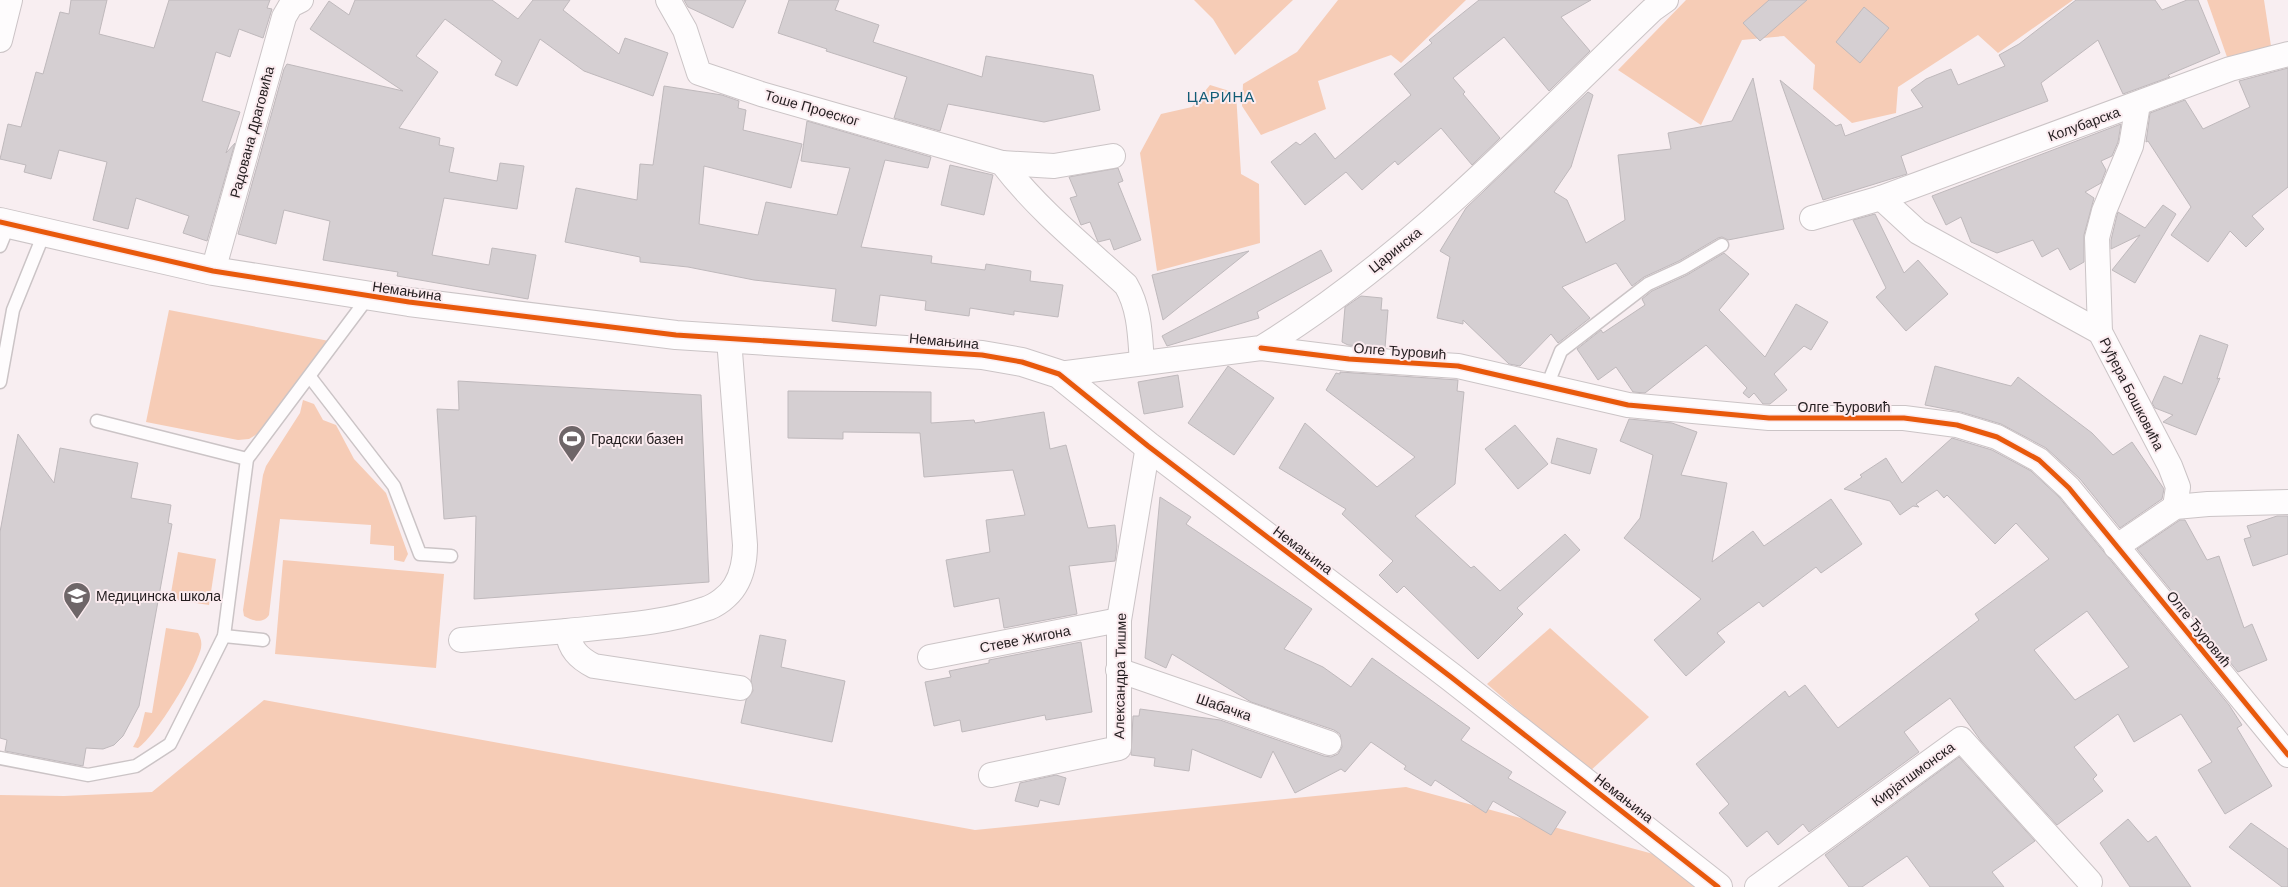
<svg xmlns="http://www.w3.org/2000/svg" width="2288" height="887" viewBox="0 0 2288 887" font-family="Arial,sans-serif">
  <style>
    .green { fill: #f6ccb6 }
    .building { fill: #d5cfd2; stroke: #bfb9bc; fill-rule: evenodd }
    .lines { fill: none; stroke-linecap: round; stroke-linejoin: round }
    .lane-casing { stroke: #cbc4c6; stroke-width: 15 }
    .street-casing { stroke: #cbc4c6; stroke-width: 26 }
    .secondary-casing { stroke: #cbc4c6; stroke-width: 30 }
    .lane { stroke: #fefcfd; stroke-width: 12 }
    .street { stroke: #fefcfd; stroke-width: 24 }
    .secondary { stroke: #fefcfd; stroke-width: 28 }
    .cycleway-casing { stroke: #fbebef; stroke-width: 8 }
    .cycleway { stroke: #e8590c; stroke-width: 5 }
    .labels { text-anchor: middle; stroke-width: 4; stroke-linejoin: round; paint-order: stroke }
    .street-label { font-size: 14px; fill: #231d1f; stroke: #fbebef }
    .poi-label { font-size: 14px; fill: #231d1f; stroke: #fbebef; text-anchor: start }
    .neighbourhood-label { font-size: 15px; letter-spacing: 1px; fill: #125c76; stroke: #fbebef }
  </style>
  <rect width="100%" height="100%" fill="#f8eef1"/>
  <g class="green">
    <polygon points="1194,0 1293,0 1235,55 1213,19"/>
    <polygon points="1338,0 1466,0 1401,63 1391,55 1318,81 1326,109 1261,135 1242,106 1243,84 1297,52"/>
    <polygon points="1686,0 2073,0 1998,53 1978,35 1898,87 1896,113 1852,123 1813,89 1815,65 1784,36 1742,40 1701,125 1618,70"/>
    <polygon points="2207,0 2264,0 2271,46 2227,57"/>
    <polygon points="1210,85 1236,93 1241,174 1259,184 1260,243 1157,271 1140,153 1161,114 1192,107"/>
    <polygon points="169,310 329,341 257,434 249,439 238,440 146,422"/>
    <path d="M303,400L314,404L323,420L336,425L354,459L386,493L408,554L404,562L394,560V546L370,544L371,525L280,519L269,615C263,624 253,621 244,616L243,610L263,475L266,466L300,413Z"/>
    <polygon points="178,552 216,559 209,605 170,599"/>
    <polygon points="283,560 444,574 436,668 275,654"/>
    <path d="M166,628L198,633C201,638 202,643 201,648C196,670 156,736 138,748L133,747L139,736L145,712L152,713Z"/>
    <polygon points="1550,628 1649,717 1589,772 1487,684"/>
    <polygon points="264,700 975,830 1406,787 1657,855 1695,887 0,887 0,795 64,796 152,792"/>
  </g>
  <g class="building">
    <polygon points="71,0 107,0 99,34 154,48 169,0 270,0 267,8 272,9 263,38 239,29 230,57 216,52 202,101 240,112 226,153 235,143 207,241 183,233 189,216 136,198 128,229 93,220 107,162 59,150 51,179 24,172 26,165 0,159 8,124 21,127 36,72 43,74 60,12 69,14"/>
    <polygon points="355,0 492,0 518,19 533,0 570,0 563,10 619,54 625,38 668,53 653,96 584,71 540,39 517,86 495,75 502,61 445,19 416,56 438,72 399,128 440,138 439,145 454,148 449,172 497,181 500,163 524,166 517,209 444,198 432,255 489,265 492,248 536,255 528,299 397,276 398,272 323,260 330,221 284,210 276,244 238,234 284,69 287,64 403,91 310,29 329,1 349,15"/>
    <polygon points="684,0 746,0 733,28 688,7"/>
    <polygon points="789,0 839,0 835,10 879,25 873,42 982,77 986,56 1093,75 1100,110 1044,122 948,104 940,131 894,118 907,77 826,51 827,49 778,33"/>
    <polygon points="1479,0 1591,0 1561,17 1590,51 1549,91 1504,37 1453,78 1465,92 1463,94 1500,138 1472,165 1441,128 1398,165 1395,161 1362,190 1346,172 1305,205 1271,162 1296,142 1300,145 1315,133 1335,159 1411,95 1394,74 1432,43 1429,40"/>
    <polygon points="1769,0 1807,0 1760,41 1743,23"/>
    <polygon points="2076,0 2155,0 2162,10 2187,0 2198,0 2220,53 2168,75 2170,77 2123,94 2098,40 2041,83 2048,101 1901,156 1907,174 1823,200 1780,80 1836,126 1841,124 1845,136 1923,107 1911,90 1926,79 1951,69 1958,85 2005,66 1999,55 2019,44"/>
    <polygon points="1864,7 1889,28 1860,63 1836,42"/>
    <polygon points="2288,68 2288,187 2252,216 2264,229 2246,247 2230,231 2208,262 2171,235 2191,207 2148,141 2146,142 2150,113 2185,100 2203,129 2250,107 2239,81"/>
    <polygon points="1753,78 1784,229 1728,240 1722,237 1718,238 1679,261 1644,277 1632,286 1616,263 1562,287 1590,318 1558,343 1551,334 1520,366 1509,364 1463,320 1463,324 1437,318 1450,257 1440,251 1466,208 1588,92 1593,95 1571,167 1554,192 1567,200 1586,243 1625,220 1618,155 1671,149 1668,133 1732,121"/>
    <polygon points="664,86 722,95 739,101 738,108 746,110 743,130 802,144 791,188 704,166 699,224 758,235 766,202 837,215 850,168 801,161 807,121 931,157 928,168 885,160 861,247 932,256 931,263 985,270 986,264 1031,271 1030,281 1063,285 1058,317 1014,311 1014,315 970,308 969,316 925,310 926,301 880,295 876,326 832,321 836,289 754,280 688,267 640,262 640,257 565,242 576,188 637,200 640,164 653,165"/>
    <polygon points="2121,124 2118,142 2112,156 2101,161 2106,170 2101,183 2085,192 2094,198 2084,235 2084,262 2070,270 2058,248 2042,257 2033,240 1997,253 1971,242 1961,217 1946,225 1932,196"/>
    <polygon points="950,165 993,175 984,215 941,205"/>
    <polygon points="1118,168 1123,181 1118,183 1141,240 1114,250 1110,239 1098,242 1090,222 1081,225 1070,198 1077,196 1069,177"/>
    <polygon points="2163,205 2176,214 2135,283 2112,270 2140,235 2111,249 2111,240 2117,215 2118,212 2145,228"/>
    <polygon points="1875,214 1904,273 1918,260 1948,294 1906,331 1876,297 1886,288 1853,220"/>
    <polygon points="1321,250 1332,271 1257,312 1259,318 1167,346 1162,336"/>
    <polygon points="1249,251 1163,320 1152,275"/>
    <polygon points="1724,253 1749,274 1719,310 1765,357 1796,304 1828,322 1811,350 1804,346 1774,374 1787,390 1770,404 1763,404 1754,393 1749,398 1743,393 1747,388 1706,345 1645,393 1633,392 1616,367 1598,380 1577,349 1601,330 1603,333 1645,305 1642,299 1652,291 1687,275"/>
    <polygon points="1361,296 1382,298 1381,310 1388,310 1385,348 1348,345 1342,342 1345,307"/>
    <polygon points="2200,335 2228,345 2217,379 2220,378 2196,435 2163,422 2173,415 2155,408 2152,403 2164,376 2182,384"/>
    <polygon points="1228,366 1274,398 1234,455 1188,423"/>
    <polygon points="1935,366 2011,386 2018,377 2092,433 2113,455 2132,442 2164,489 2162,499 2120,528 2080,479 2046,448 2001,424 1961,412 1925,405"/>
    <polygon points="1340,372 1458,380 1457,391 1464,392 1455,484 1415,516 1471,568 1474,566 1500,591 1565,534 1580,550 1517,608 1523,614 1478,659 1404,586 1397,593 1379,575 1393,561 1342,514 1346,509 1279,468 1305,423 1377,487 1415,457 1326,390 1336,373 1340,374"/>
    <polygon points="1178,375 1183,407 1144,414 1138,382"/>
    <polygon points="458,381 701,395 709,582 474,599 476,516 444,519 437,409 459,410"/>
    <polygon points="788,391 931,392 931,423 974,420 975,423 1044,412 1050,449 1066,445 1088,528 1115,525 1117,546 1115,561 1069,566 1077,614 1004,628 999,598 954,607 946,560 990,552 986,520 1025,515 1013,470 924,477 920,433 843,432 843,439 788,438"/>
    <polygon points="1629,419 1672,423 1697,432 1681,475 1727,483 1712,562 1753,531 1764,546 1831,499 1862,544 1821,573 1816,567 1763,607 1759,602 1717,633 1725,642 1686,676 1654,640 1701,599 1624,538 1640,518 1653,455 1620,441"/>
    <polygon points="1515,425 1548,464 1518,489 1485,449"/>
    <polygon points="18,434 54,483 60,448 138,463 131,498 171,505 168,523 172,524 139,706 123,736 114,745 103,749 86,748 83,766 5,751 7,740 0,738 0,532"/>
    <polygon points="1557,438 1597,449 1590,474 1551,463"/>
    <path d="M1952,438L1992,450L2031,471L2059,497L2229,705L2242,725L2237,728L2272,786L2225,814L2198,770L2212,762L2181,714L2134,742L2118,714L2074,747L2097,775L2093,779L2103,791L2057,825L1981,741L1950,698L1904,732L1919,752L1809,832L1803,824L1778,845L1767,831L1747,847L1719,813L1729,804L1696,764L1785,691L1789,697L1805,685L1838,728L1979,620L1975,614L2049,559L2016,523L1995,544L1947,495L1944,498L1937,490L1916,504L1919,507L1913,506L1900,515L1890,501L1844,489L1862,477L1860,475L1886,458L1902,483ZM2087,611L2129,667L2075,700L2034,650Z"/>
    <polygon points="1160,497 1191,517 1186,524 1312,609 1284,649 1323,667 1351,687 1372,658 1470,728 1461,740 1512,772 1508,778 1566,812 1551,835 1493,801 1486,813 1435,780 1431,786 1404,769 1406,766 1371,742 1345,772 1341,769 1295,793 1273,751 1261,778 1192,749 1189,771 1154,766 1155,758 1131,755 1133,716 1139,716 1140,709 1220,720 1324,756 1331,757 1338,754 1342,747 1340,734 1334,730 1251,702 1172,654 1166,668 1145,658"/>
    <polygon points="2277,516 2288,516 2288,554 2253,566 2244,539 2251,537 2247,526"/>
    <polygon points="2180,520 2185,520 2207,560 2219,556 2244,628 2252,624 2267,660 2238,672 2137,549"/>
    <polygon points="760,635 786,640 781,667 845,681 832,742 741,723 746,700 753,691 751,680"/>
    <polygon points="1081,642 1092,712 1046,720 1045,715 962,732 960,720 934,726 925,682 951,677 949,671 989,663 989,660"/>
    <polygon points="1959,757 2035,841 1992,872 2004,887 1930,887 1907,856 1862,887 1849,887 1825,855"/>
    <polygon points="1056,775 1066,778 1059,805 1040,800 1038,807 1015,801 1020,783"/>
    <polygon points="2128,819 2148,842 2156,836 2191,887 2130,887 2100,843"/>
    <polygon points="2251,823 2288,849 2288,887 2282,887 2229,847"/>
  </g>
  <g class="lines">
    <defs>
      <g id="lane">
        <polyline points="0,246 9,224"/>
        <polyline points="310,377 394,486 420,554 451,556"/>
        <polyline points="0,382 13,310 45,231"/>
        <polyline points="1547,386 1561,351 1648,284 1683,268 1722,245"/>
        <polyline points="97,421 247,459"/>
        <polyline points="224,636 263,640"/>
        <polyline points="0,758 88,775 136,766 170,744 224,636 247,459 369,296"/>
      </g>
      <g id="street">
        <path d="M668,0L685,30L699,73L761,94L1002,163C1037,209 1083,246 1126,285C1140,309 1140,336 1142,363"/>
        <polyline points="0,40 10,0"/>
        <polyline points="2138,104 2131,146 2104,211 2097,238 2100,332 2170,466 2178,487 2175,507"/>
        <polyline points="1002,163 1054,166 1113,156"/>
        <polyline points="1881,198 1918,232 2100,332"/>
        <polyline points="1812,218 1881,198 2230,69 2288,54"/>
        <polyline points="213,271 284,17 291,5 301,0"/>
        <path d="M729,339L745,545C745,560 743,573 735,586C729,596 716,606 705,609C663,624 611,626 567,631C570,649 578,658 594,666L740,688"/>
        <polyline points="1261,348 1349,359 1458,366 1628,405 1769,418 1904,418 1957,425 1997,437 2039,460 2069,488 2288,755"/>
        <path d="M1059,374L1261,348C1408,258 1529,128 1652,10L1666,0"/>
        <polyline points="2116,547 2175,507 2208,504 2288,502"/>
        <polyline points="461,640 567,631"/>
        <polyline points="930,657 1119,620"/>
        <polyline points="1118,670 1329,743"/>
        <polyline points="991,775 1119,748 1119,620 1148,446"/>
        <polyline points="1757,887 1961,739 2090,882"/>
      </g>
      <polyline id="secondary" points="0,222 213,271 409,302 676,335 982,355 1022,362 1059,374 1148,446 1451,677 1718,887"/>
    </defs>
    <use href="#lane" class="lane-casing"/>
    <use href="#street" class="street-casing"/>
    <use href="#secondary" class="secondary-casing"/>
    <use href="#lane" class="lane"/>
    <use href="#street" class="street"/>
    <use href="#secondary" class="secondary"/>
    <defs>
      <g id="cycleway">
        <polyline points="0,222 213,271 409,302 676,335 982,355 1022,362 1059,374 1148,446 1451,677 1718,887"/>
        <polyline points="1261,348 1349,359 1458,366 1628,405 1769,418 1904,418 1957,425 1997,437 2039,460 2069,488 2288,755"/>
      </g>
    </defs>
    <use href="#cycleway" class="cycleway-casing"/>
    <use href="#cycleway" class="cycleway"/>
  </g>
  <defs>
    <symbol id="stadium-pin" viewBox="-11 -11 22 30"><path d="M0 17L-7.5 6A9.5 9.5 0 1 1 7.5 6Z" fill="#6e6668" stroke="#fbebef"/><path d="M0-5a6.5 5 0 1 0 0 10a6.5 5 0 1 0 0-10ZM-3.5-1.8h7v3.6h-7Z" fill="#fff"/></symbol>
    <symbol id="school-pin" viewBox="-11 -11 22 30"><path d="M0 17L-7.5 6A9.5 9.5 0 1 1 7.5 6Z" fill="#6e6668" stroke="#fbebef"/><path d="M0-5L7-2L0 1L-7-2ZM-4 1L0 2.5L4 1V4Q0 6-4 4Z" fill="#fff"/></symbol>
  </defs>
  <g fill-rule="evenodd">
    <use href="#stadium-pin" x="556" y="423" width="32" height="43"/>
    <use href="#school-pin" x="61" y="580" width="32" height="43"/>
  </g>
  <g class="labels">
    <g class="street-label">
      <text transform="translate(812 108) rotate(16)" y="5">Тоше Проеског</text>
      <text transform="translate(2084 124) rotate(-20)" y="5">Колубарска</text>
      <text transform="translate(252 132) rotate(-75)" y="5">Радована Драговића</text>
      <text transform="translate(1395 250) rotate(-39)" y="5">Царинска</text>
      <text transform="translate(407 291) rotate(8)" y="5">Немањина</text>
      <text transform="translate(944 341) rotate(5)" y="5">Немањина</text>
      <text transform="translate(1400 351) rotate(4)" y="5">Олге Ђуровић</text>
      <text transform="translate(2132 394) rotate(63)" y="5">Руђера Бошковића</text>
      <text x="1844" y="412">Олге Ђуровић</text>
      <text transform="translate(1303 550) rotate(37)" y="5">Немањина</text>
      <text transform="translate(2199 629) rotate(51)" y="5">Олге Ђуровић</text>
      <text transform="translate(1025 639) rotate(-11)" y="5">Стеве Жигона</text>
      <text transform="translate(1120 676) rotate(-89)" y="5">Александра Тишме</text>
      <text transform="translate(1224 707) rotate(19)" y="5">Шабачка</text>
      <text transform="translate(1913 774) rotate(-36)" y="5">Кирјатшмонска</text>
      <text transform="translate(1624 798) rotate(38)" y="5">Немањина</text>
    </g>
    <g class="poi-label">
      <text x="591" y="444">Градски базен</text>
      <text x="96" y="601">Медицинска школа</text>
    </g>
    <g class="neighbourhood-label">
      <text x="1221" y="102">ЦАРИНА</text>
    </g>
  </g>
</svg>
